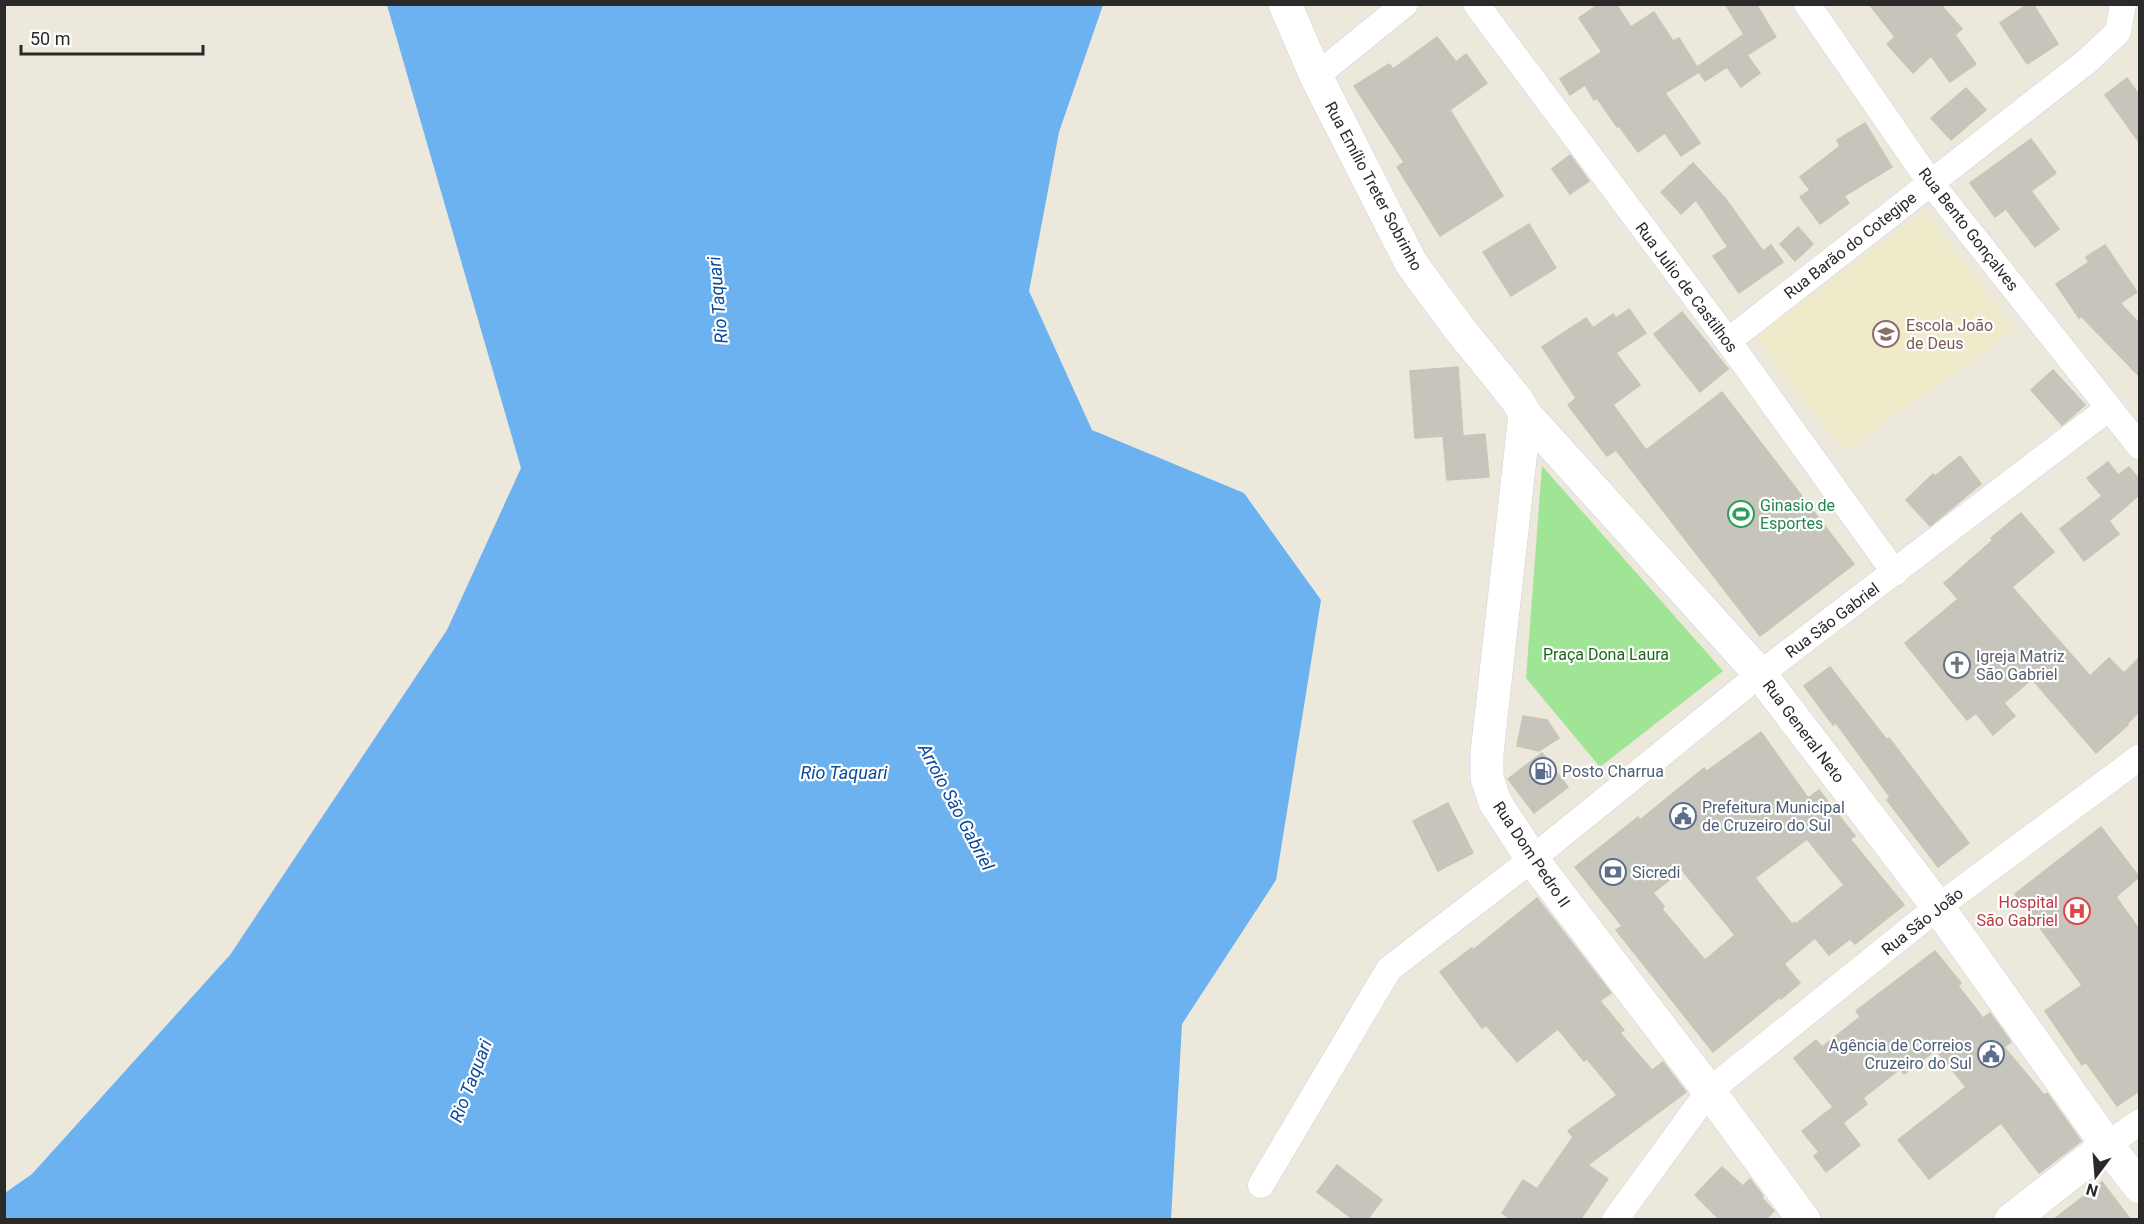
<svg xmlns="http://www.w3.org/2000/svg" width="2144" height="1224" viewBox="0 0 2144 1224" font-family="Roboto,sans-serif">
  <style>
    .education { fill: #eeeaca }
    .green { fill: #a0e496 }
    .water { fill: #6cb1f0 }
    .building { fill: #c7c5bb; stroke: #c7c5b5; stroke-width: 1.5; fill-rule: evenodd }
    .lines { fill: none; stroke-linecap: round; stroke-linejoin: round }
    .minor-casing { stroke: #d1d0e3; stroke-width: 27 }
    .tertiary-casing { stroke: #d1d0e3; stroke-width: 34 }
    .secondary-casing { stroke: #d1d0e3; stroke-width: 34 }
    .minor { stroke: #fff; stroke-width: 26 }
    .tertiary { stroke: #fff; stroke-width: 33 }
    .secondary { stroke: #fff; stroke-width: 33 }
    .labels { text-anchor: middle; stroke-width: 4.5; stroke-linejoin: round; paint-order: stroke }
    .street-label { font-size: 16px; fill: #2a2a2a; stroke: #fff }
    .education-label { font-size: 16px; fill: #785e54; stroke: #fff; text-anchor: start }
    .leisure-label { font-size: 16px; fill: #27864d; stroke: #fff; text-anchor: start }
    .park-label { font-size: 16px; fill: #196819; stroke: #fff }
    .worship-label { font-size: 16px; fill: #5b616d; stroke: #fff; text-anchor: start }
    .service-label { font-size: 16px; fill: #4e5e75; stroke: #fff; text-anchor: start }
    .health-label { font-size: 16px; fill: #be3a42; stroke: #fff; text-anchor: end }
    .water-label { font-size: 18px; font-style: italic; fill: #0b4b9c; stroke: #fff }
  </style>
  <rect width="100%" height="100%" fill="#ece8db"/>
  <polygon class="education" points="1924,211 2015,330 1845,451 1756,338"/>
  <polygon class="green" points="1542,466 1723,671 1600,767 1526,678"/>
  <polygon class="water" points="387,5 1103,5 1059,132 1029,291 1092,430 1244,493 1321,600 1276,880 1182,1024 1171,1219 5,1219 5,1193 32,1174 230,955 447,630 521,468"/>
  <g class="building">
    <polygon points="1599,4 1616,4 1631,27 1654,12 1673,41 1679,38 1697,67 1744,34 1725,4 1756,4 1776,37 1747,55 1760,73 1741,87 1727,67 1705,81 1699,72 1665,93 1700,143 1681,156 1665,133 1638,152 1619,126 1617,127 1597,98 1594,100 1585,85 1570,95 1560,79 1602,52 1579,18"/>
    <polygon points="1869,4 1940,4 1962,29 1955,35 1976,64 1950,82 1931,56 1913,73 1887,44 1895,37"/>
    <polygon points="2028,4 2033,4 2058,44 2027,64 2000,23"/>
    <polygon points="1437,37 1456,62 1466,54 1487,83 1450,110 1503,196 1440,236 1397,167 1404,162 1354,86 1389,64 1393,69"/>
    <polygon points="2127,78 2139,95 2139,142 2105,95"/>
    <polygon points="1966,88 1986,110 1951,140 1931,118"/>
    <polygon points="1865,123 1892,167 1844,196 1849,203 1820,224 1800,197 1810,190 1800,177 1840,146 1837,140"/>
    <polygon points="2031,139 2056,173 2031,191 2059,229 2035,247 2006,209 1995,217 1970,183"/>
    <polygon points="1570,155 1589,181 1570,194 1552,169"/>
    <polygon points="1693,163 1725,198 1763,251 1771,245 1783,262 1739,293 1713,256 1728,247 1696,200 1681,214 1661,192"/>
    <polygon points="1529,224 1556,268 1511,296 1483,252"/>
    <polygon points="1798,227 1813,244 1795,261 1780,244"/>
    <polygon points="2105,245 2137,292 2120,303 2139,323 2139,376 2081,316 2079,318 2056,284 2089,262 2086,257"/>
    <polygon points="1629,309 1646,333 1616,353 1640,385 1613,405 1646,450 1722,392 1854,564 1760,636 1616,450 1607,456 1568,405 1576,398 1542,347 1586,318 1593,328 1613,314 1616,318"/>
    <polygon points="1682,312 1728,369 1700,392 1654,334"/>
    <polygon points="1458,367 1463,436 1485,434 1489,477 1447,480 1443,436 1415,438 1410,371"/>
    <polygon points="2053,370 2085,405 2062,425 2031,390"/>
    <polygon points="1960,456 1981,484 1930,526 1906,500 1933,474 1935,476"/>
    <polygon points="2108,462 2118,475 2129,467 2139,479 2139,495 2109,521 2119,534 2084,561 2060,529 2102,496 2087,478"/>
    <polygon points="2021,513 2054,552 2012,587 2090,676 2109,658 2124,673 2139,658 2139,712 2127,724 2128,725 2096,753 2032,679 2004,703 2015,716 1993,735 1976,713 1967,720 1905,643 1958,599 1944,583 1993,540 1991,538"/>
    <polygon points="1830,667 1887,740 1889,738 1969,843 1938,867 1887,800 1890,797 1836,723 1833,725 1804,686"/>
    <polygon points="1523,716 1547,720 1559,738 1539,751 1517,746"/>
    <path d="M1761,732L1808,798L1819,790L1855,836L1850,839L1904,905L1855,944L1850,939L1829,955L1815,938L1784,964L1800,983L1781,999L1780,997L1713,1052L1616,930L1622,926L1575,867L1638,817L1640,820L1704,768L1707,771ZM1807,839L1844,885L1796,924L1795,922L1792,924L1755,878ZM1682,870L1735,935L1705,960L1662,909L1664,906L1653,893Z"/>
    <polygon points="1542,753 1568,787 1534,813 1508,779"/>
    <polygon points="1448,803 1473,853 1438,871 1413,821"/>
    <polygon points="2101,827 2139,877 2116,897 2139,929 2139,1091 2117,1106 2086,1062 2082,1065 2045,1011 2082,985 2015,894"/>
    <polygon points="1537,898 1611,993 1600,1001 1624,1030 1620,1033 1652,1070 1663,1062 1686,1092 1588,1165 1608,1179 1580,1220 1512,1220 1502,1213 1523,1180 1537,1189 1573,1137 1568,1131 1617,1095 1587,1059 1584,1061 1558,1029 1517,1062 1486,1025 1482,1028 1440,972 1472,948 1473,950"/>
    <polygon points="1935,951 1961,983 1958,986 1983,1018 1990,1013 2011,1042 2004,1047 2044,1095 2047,1093 2081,1141 2039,1173 2001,1123 1929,1179 1898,1140 1966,1087 1936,1050 1904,1074 1900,1069 1863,1098 1867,1104 1843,1123 1860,1145 1826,1172 1814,1156 1819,1152 1802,1131 1833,1107 1794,1058 1816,1040 1822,1047 1860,1017 1856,1011"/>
    <polygon points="1337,1165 1382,1200 1367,1220 1354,1220 1317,1192"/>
    <polygon points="1722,1167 1743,1186 1750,1179 1763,1196 1762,1198 1774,1211 1765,1220 1720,1220 1695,1195"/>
    <polygon points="2102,1182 2131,1220 2053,1220"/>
  </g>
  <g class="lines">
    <defs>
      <g id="minor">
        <polyline points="1476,4 1728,341 1895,573"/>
        <polyline points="1807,4 1930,182 2140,447"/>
        <polyline points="1316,76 1405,4"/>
        <polyline points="1728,341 2086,62 2118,32 2123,4"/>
        <polyline points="2107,1145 2140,1122"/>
        <polyline points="1261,1185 1389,969 1532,859 1760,674 2109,408"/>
        <polyline points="1615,1220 1709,1091 1938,907 2140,757"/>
      </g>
      <g id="tertiary">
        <polyline points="1525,414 1760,674 1938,907 2107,1145 2140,1187"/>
        <polyline points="2011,1220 2107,1145"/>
      </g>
      <polyline id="secondary" points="1285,4 1316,76 1411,263 1458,327 1517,400 1525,414 1487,753 1487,778 1495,802 1532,859 1709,1091 1804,1220"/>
    </defs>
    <use href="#minor" class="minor-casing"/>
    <use href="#tertiary" class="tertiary-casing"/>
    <use href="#secondary" class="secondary-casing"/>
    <use href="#minor" class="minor"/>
    <use href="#tertiary" class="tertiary"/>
    <use href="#secondary" class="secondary"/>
  </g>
  <defs>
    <symbol id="university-ring" viewBox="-11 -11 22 22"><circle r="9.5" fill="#fff" stroke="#8d6e63" stroke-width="1.5"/><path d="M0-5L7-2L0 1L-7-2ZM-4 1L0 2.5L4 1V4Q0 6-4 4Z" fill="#8d6e63"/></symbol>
    <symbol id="stadium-ring" viewBox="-11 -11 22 22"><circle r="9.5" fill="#fff" stroke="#2e9e5b" stroke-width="1.5"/><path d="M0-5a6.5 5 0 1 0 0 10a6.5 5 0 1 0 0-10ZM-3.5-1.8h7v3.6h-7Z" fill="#2e9e5b"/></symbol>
    <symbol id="church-ring" viewBox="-11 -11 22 22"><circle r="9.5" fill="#fff" stroke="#6b7280" stroke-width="1.5"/><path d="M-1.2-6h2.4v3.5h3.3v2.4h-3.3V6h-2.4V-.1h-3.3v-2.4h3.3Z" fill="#6b7280"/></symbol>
    <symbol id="fuel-ring" viewBox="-11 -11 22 22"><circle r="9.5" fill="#fff" stroke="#5c6f8a" stroke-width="1.5"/><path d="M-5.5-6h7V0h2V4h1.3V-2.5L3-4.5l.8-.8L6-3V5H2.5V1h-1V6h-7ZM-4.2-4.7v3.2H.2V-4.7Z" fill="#5c6f8a"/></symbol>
    <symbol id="civic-ring" viewBox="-11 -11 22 22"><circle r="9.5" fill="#fff" stroke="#5c6f8a" stroke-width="1.5"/><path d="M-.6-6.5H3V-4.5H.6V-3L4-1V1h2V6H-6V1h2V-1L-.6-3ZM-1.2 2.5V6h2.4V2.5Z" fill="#5c6f8a"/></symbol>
    <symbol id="bank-ring" viewBox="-11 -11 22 22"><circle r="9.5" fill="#fff" stroke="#5c6f8a" stroke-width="1.5"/><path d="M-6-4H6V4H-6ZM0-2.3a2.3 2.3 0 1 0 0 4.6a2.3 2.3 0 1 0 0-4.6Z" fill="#5c6f8a"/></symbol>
    <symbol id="hospital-ring" viewBox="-11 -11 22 22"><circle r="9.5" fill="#fff" stroke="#e0444e" stroke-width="1.5"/><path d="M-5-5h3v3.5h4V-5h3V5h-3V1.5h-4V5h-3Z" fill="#e0444e"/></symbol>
  </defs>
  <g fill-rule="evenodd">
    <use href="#university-ring" x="1871" y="319" width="30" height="30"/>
    <use href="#stadium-ring" x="1726" y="499" width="30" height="30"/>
    <use href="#church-ring" x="1942" y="650" width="30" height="30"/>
    <use href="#fuel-ring" x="1528" y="756" width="30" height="30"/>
    <use href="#civic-ring" x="1668" y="801" width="30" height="30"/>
    <use href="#bank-ring" x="1598" y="857" width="30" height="30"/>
    <use href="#hospital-ring" x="2062" y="896" width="30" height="30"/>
    <use href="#civic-ring" x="1976" y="1039" width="30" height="30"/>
  </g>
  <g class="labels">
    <g class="street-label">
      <text transform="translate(1374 186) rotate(62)" y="6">Rua Emílio Treter Sobrinho</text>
      <text transform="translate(1969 229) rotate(52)" y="6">Rua Bento Gonçalves</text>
      <text transform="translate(1850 245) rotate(-38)" y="6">Rua Barão do Cotegipe</text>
      <text transform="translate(1687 287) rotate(53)" y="6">Rua Julio de Castilhos</text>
      <text transform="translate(1832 620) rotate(-37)" y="6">Rua São Gabriel</text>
      <text transform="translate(1804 731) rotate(53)" y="6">Rua General Neto</text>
      <text transform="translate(1532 854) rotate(56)" y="6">Rua Dom Pedro II</text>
      <text transform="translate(1922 921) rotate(-38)" y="6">Rua São João</text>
    </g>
    <g class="education-label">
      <text x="1906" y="331">Escola João<tspan x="1906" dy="18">de Deus</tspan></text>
    </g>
    <g class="leisure-label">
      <text x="1760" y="511">Ginasio de<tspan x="1760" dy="18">Esportes</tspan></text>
    </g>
    <g class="park-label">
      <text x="1606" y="660">Praça Dona Laura</text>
    </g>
    <g class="worship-label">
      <text x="1976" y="662">Igreja Matriz<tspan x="1976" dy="18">São Gabriel</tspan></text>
    </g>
    <g class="service-label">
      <text x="1562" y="777">Posto Charrua</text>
      <text x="1702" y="813">Prefeitura Municipal<tspan x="1702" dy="18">de Cruzeiro do Sul</tspan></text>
      <text x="1632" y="878">Sicredi</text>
      <text x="1972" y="1051" text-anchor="end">Agência de Correios<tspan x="1972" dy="18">Cruzeiro do Sul</tspan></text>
    </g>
    <g class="health-label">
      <text x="2058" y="908">Hospital<tspan x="2058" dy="18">São Gabriel</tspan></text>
    </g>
    <g class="water-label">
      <text transform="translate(718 300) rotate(-95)" y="6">Rio Taquari</text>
      <text x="844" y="779">Rio Taquari</text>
      <text transform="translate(956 807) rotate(62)" y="6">Arroio São Gabriel</text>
      <text transform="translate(471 1081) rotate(-69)" y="6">Rio Taquari</text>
    </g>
  </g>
  <rect width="2144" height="1224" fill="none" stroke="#2a2a2a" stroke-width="12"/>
  <g transform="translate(2096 1176) rotate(196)" stroke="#ffffff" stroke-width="4.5" paint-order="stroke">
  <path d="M0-4.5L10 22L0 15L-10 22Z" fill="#2a2a2a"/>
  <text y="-9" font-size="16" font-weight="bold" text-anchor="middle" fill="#2a2a2a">N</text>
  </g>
  <path d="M21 45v9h182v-9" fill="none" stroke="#2a2a2a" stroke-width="3"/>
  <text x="30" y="45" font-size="18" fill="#2a2a2a" stroke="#ffffff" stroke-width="4.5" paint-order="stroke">50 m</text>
</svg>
